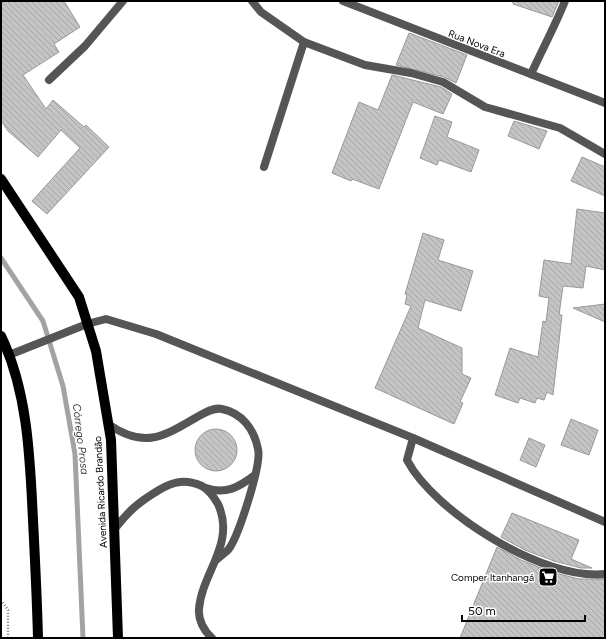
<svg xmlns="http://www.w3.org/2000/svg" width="606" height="639" viewBox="0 0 606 639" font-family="Figtree,sans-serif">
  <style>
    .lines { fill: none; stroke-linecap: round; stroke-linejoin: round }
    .stream { stroke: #a3a3a3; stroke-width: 5 }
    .building { fill: url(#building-back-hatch); stroke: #999 }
    .path { stroke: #777; stroke-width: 2.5; stroke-dasharray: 1 2; stroke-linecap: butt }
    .lane { stroke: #555; stroke-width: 8 }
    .street { stroke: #555; stroke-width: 8 }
    .primary { stroke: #000; stroke-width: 10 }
    .labels { text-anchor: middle; stroke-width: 3; stroke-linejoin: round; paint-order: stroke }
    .street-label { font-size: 10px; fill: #000; stroke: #fff }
    .poi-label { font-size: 10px; fill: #000; stroke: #fff; text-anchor: end }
    .water-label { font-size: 11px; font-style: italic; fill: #444; stroke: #fff }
  </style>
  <defs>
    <pattern id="building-back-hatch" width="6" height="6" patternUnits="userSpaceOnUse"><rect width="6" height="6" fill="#c4c4c4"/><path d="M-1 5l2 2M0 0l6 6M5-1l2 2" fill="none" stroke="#a7a7a7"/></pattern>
  </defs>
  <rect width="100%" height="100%" fill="#fff"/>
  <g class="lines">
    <polyline class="stream" points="1,258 43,321 63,386 75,454 83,638"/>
  </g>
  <g class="building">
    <polygon points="1,1 64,1 80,27 54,44 59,52 23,75 46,109 53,100 84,127 86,125 109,147 47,214 32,201 80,148 61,130 38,157 8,131 1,120"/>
    <polygon points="513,1 559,1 552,17 513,4"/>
    <polygon points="409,33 467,55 456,83 444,77 396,65"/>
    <polygon points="392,75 441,87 452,94 443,114 413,102 379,189 352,179 351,181 332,173 359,102 378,110"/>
    <polygon points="435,116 452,122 447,137 479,150 471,172 439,160 437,165 420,158"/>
    <polygon points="514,121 547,131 539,149 508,136"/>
    <polygon points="582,157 605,167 605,196 571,181"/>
    <polygon points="577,209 605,213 605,270 586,266 583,288 563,286 559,315 562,315 553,395 547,392 544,400 537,398 535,403 520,398 518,403 495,395 510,348 538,357 543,321 546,322 549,298 539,296 544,260 571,264"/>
    <polygon points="423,233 444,240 438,260 473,271 461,311 425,300 418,328 462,348 462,374 471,378 460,402 463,403 454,424 375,388 411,306 405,304 407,295 405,294"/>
    <polygon points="605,304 605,322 573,308"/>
    <polygon points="571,419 598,430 589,455 561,445"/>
    <circle cx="216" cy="450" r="21"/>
    <polygon points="529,438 545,445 536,467 520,460"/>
    <polygon points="512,513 579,540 571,559 592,568 581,568 554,561 525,550 501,537"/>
    <polygon points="497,547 521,560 551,572 579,579 605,579 605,638 460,638"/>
  </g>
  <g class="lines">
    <polyline class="path" points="1,600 8,610 8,638"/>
    <g class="lane">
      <polyline points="252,1 261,12 304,42 365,65 411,73 443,82 485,107 560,128 605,154"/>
      <path d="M531,74C542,50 555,26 565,1"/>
      <polyline points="49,80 85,46 123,1"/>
      <polyline points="264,167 304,42"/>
      <polyline points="9,355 87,324"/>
      <path d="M108,424C144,449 163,437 197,417C204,413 214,407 222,409C242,413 254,429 258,449C262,464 238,538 228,550C224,553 220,557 216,560"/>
      <path d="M413,438L407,460C434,512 544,581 605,574"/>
      <path d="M206,488C226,495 239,487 255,475"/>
      <path d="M114,530C128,511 139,502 159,490C174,481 186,479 202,486C209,490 214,497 218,504C236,544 202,572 199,609C198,620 204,631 212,638"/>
    </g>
    <g class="street">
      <polyline points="343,1 605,103"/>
      <polyline points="87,324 106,319 156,334 413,438 605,522"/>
    </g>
    <g class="primary">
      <polyline points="1,179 79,297 96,351 111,440 118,638"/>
      <path d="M1,336C28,392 30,459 33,520C35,559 37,599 38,638"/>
    </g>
  </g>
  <defs>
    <symbol id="supermarket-square" viewBox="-11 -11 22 22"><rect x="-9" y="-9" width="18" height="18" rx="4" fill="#000" stroke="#fff"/><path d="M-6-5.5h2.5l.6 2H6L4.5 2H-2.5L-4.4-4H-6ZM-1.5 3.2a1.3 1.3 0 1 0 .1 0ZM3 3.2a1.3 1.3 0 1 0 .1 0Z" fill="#fff"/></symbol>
  </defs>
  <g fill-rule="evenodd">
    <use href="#supermarket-square" x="537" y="566" width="22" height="22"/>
  </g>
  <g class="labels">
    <g class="street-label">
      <text transform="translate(477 43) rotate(21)" y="4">Rua Nova Era</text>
      <text transform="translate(100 492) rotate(-93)" y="4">Avenida Ricardo Brandão</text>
    </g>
    <g class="poi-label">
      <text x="534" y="581">Comper Itanhangá</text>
    </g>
    <g class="water-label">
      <text transform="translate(81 439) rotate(83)" y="4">Córrego Prosa</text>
    </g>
  </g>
  <rect width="606" height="639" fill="none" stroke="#000000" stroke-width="4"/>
  <path d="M462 615v6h123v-6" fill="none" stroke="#000000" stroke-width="2"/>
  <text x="468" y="615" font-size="12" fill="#000000" stroke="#ffffff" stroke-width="3" paint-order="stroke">50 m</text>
</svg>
